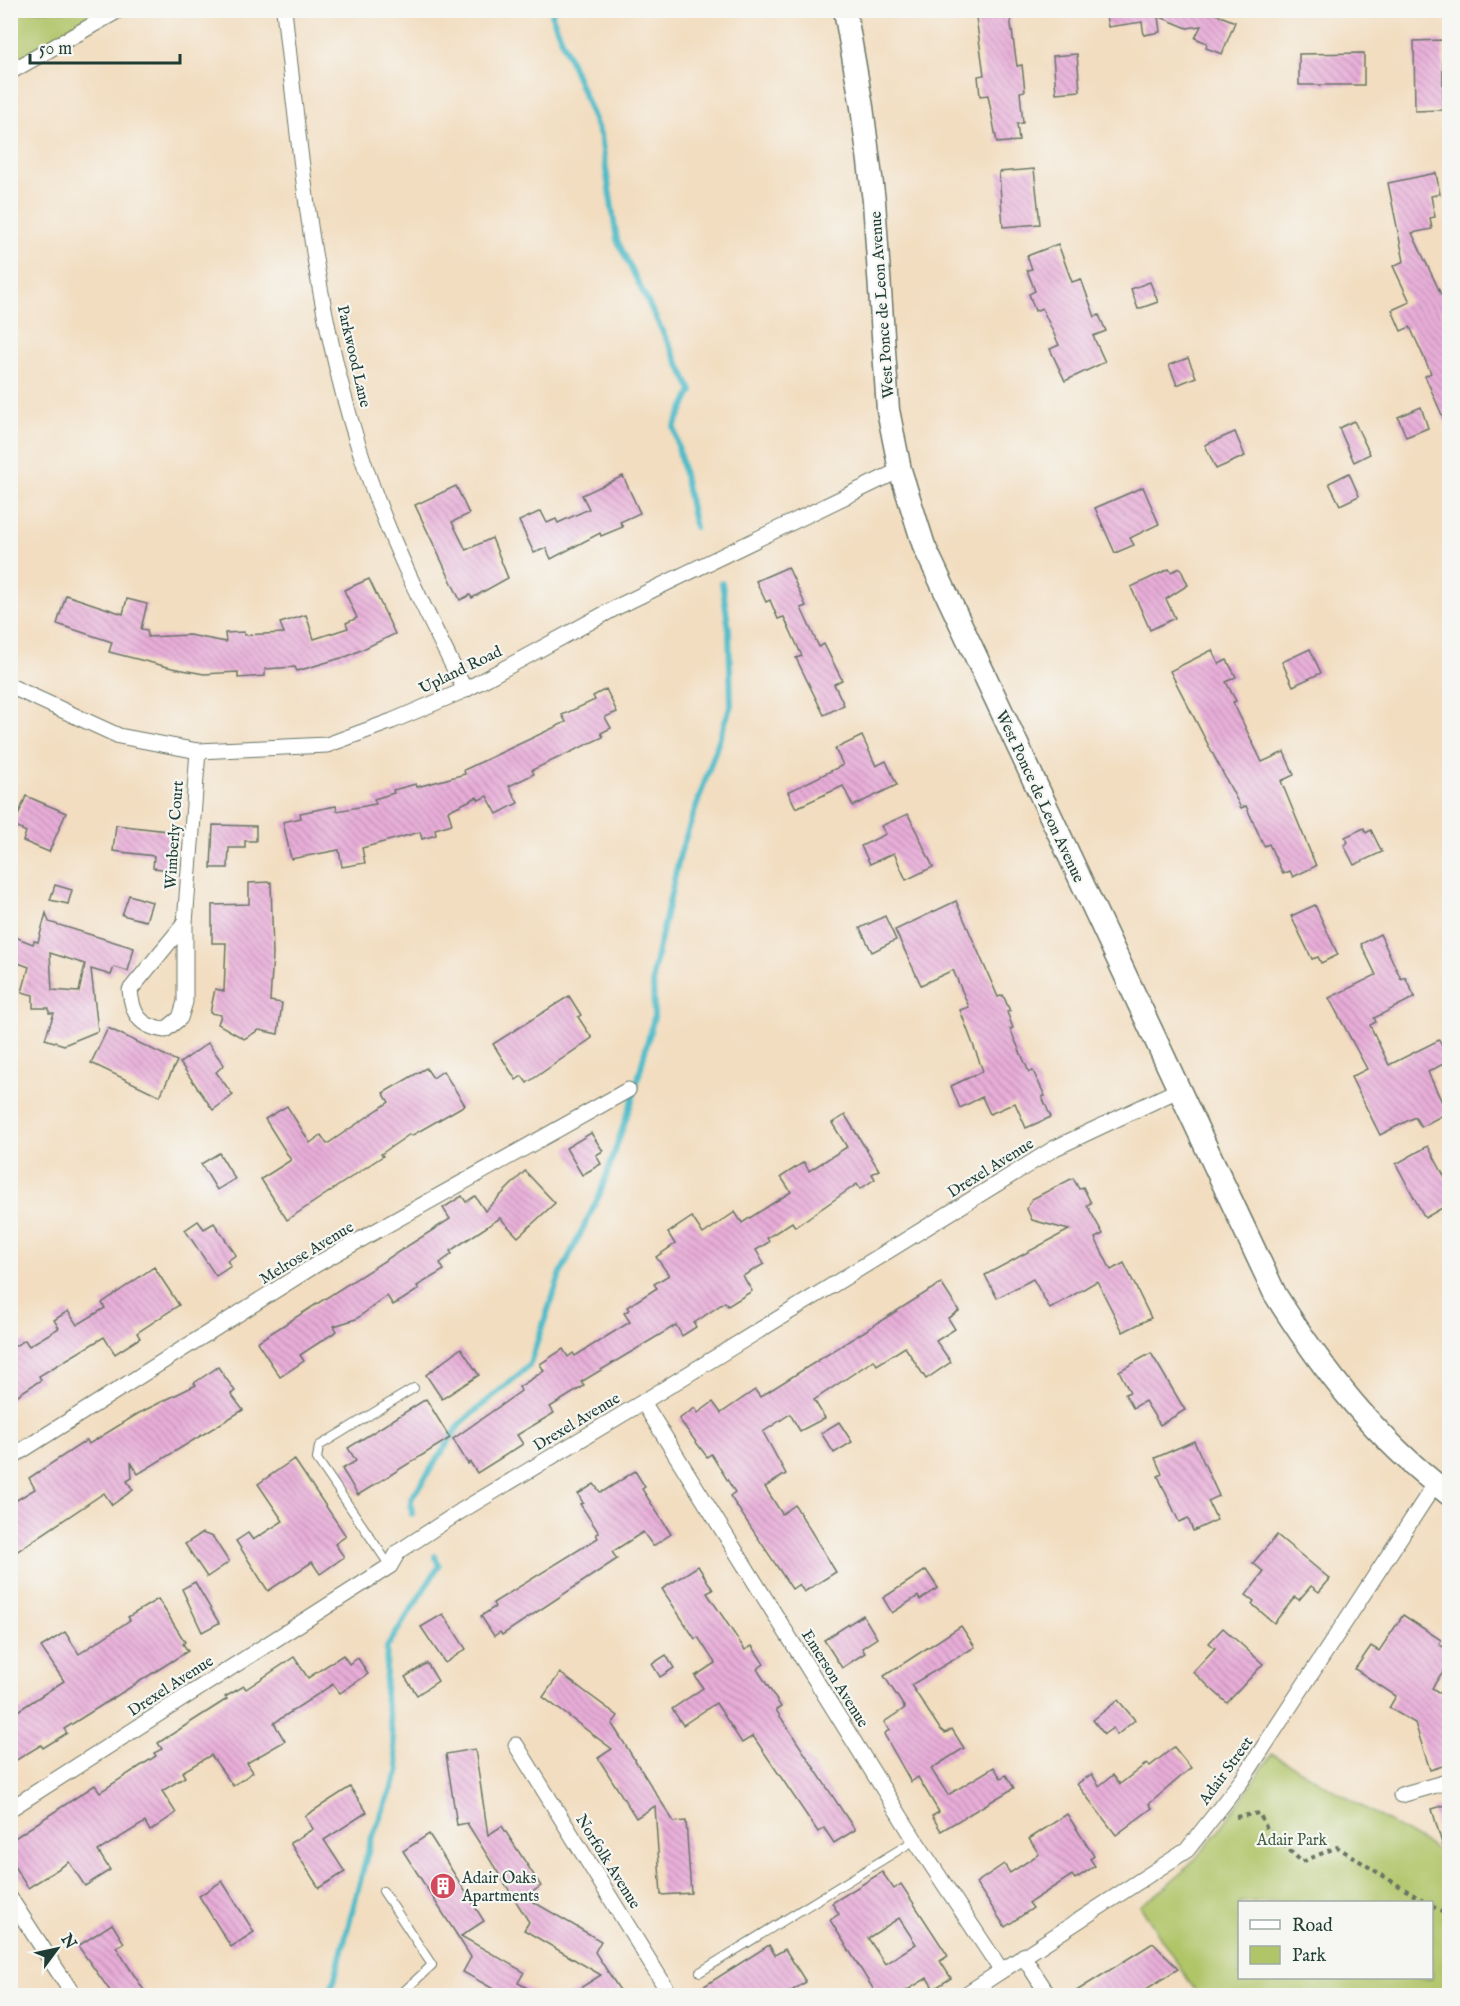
<svg xmlns="http://www.w3.org/2000/svg" width="1460" height="2006" viewBox="0 0 1460 2006" font-family="'IM FELL English',serif">
  <style>
    .park { fill: #b0c468; stroke: #68804e; stroke-width: 1.5; fill-rule: evenodd }
    .lines { fill: none; stroke-linecap: round; stroke-linejoin: round }
    .stream { stroke: #4ebbc8; stroke-width: 6 }
    .building { fill: url(#building-back-hatch); fill-rule: evenodd }
    .lane-casing { stroke: #697565; stroke-width: 10 }
    .street-casing { stroke: #697565; stroke-width: 17 }
    .secondary-casing { stroke: #697565; stroke-width: 25 }
    .path { stroke: #697565; stroke-width: 4; stroke-dasharray: 4.5 4.5; stroke-linecap: butt }
    .lane { stroke: #fff; stroke-width: 8 }
    .street { stroke: #fff; stroke-width: 15 }
    .secondary { stroke: #fff; stroke-width: 22 }
    .labels { text-anchor: middle; stroke-width: 4.5; stroke-linejoin: round; paint-order: stroke }
    .street-label { font-size: 16px; fill: #1f3d34; stroke: #f6f6f2 }
    .park-label { font-size: 16px; fill: #435f41; stroke: #f6f6f2 }
    .poi-label { font-size: 16px; fill: #1f3d34; stroke: #f6f6f2; text-anchor: start }
  </style>
  <defs>
    <pattern id="building-back-hatch" width="6" height="6" patternUnits="userSpaceOnUse" patternTransform="scale(1.5)"><rect width="6" height="6" fill="#e9aed9"/><path d="M-1 5l2 2M0 0l6 6M5-1l2 2" fill="none" stroke="#bc8fb1"/></pattern>
  </defs>
  <rect width="100%" height="100%" fill="#f6f6f2"/>
  <filter id="ink" filterUnits="userSpaceOnUse"><feTurbulence type="fractalNoise" baseFrequency=".0167" numOctaves="2"/><feDisplacementMap in="SourceGraphic" scale="12" xChannelSelector="R" yChannelSelector="G"/><feConvolveMatrix kernelMatrix="1 2 1 2 8 2 1 2 1" color-interpolation-filters="sRGB"/></filter>
  <filter id="wash" filterUnits="userSpaceOnUse"><feTurbulence type="fractalNoise" baseFrequency=".008" numOctaves="4" result="noise"/><feDisplacementMap in="SourceGraphic" scale="24" xChannelSelector="R" yChannelSelector="G"/><feGaussianBlur stdDeviation="1.35" result="paint"/><feColorMatrix in="noise" values="0 0 0 0 0 0 0 0 0 0 0 0 0 0 0 0 0 1.4 0 .05"/><feComposite in="paint" operator="in"/></filter>
  <g filter="url(#wash)">
    <rect width="100%" height="100%" fill="#f2ddc0"/>
    <g class="park">
      <polygon points="11,11 126,11 11,68"/>
      <path d="M1272,1754L1449,1857V1995H1198L1140,1906C1203,1864 1230,1815 1272,1754ZM1240,1902H1432V1978H1240Z"/>
    </g>
    <g class="lines">
      <g class="stream">
        <polyline points="553,10 552,16 601,137 617,240 692,391 674,427 695,527"/>
        <polyline points="10,12 16,10"/>
        <polyline points="412,1514 411,1499 461,1423 529,1366 560,1275 600,1194 633,1098 654,1017 653,973 680,854 731,705 729,629 722,583"/>
        <polyline points="330,1996 371,1840 399,1771 385,1696 387,1647 439,1566 435,1556"/>
      </g>
    </g>
    <g id="blocks">
      <g class="building">
        <polygon points="975,10 1009,10 1017,66 1022,65 1025,91 1020,92 1023,123 1017,124 1019,141 997,143 988,95 980,96 978,76 984,75"/>
        <polygon points="1105,10 1206,10 1235,22 1222,54 1206,48 1207,43 1195,38 1201,26 1187,28 1158,16 1160,32 1144,35 1142,22 1108,27"/>
        <polygon points="1443,40 1443,110 1415,111 1414,41"/>
        <polygon points="1364,53 1364,85 1299,85 1299,54"/>
        <polygon points="1077,54 1080,91 1056,93 1053,56"/>
        <polygon points="1034,169 1040,224 1003,227 999,172"/>
        <polygon points="1436,173 1440,194 1431,196 1435,217 1430,218 1432,229 1412,233 1448,309 1442,312 1449,329 1449,431 1425,376 1431,373 1410,327 1401,331 1392,310 1410,302 1393,266 1404,261 1388,183"/>
        <polygon points="1058,244 1072,282 1081,279 1095,317 1099,315 1106,331 1093,336 1105,362 1065,381 1050,349 1059,345 1042,308 1035,311 1029,294 1035,291 1027,270 1032,269 1027,256"/>
        <polygon points="1150,282 1158,302 1138,309 1131,289"/>
        <polygon points="1188,358 1196,377 1177,385 1169,365"/>
        <polygon points="1421,407 1428,428 1406,437 1398,417"/>
        <polygon points="1354,421 1370,454 1354,462 1339,428"/>
        <polygon points="1235,432 1245,456 1216,469 1205,445"/>
        <polygon points="1349,473 1359,496 1340,505 1329,483"/>
        <polygon points="623,476 640,513 620,522 623,527 601,536 600,533 551,559 546,548 534,553 519,521 541,511 547,523 556,519 558,523 589,509 582,495"/>
        <polygon points="456,486 469,514 452,522 466,550 492,538 508,578 472,598 470,595 460,600 415,505"/>
        <polygon points="1143,487 1159,524 1130,538 1134,545 1115,553 1095,508"/>
        <polygon points="788,567 806,606 801,608 819,647 824,644 842,680 834,684 844,705 824,715 796,658 802,656 784,617 778,619 770,600 766,602 756,581"/>
        <polygon points="1180,568 1188,585 1166,599 1175,618 1150,630 1131,587 1169,569 1171,572"/>
        <polygon points="369,579 395,634 348,656 297,671 295,667 265,669 265,676 238,678 238,672 204,674 172,668 109,652 112,642 57,624 66,595 123,614 127,599 147,604 141,629 147,630 148,637 189,635 226,642 225,633 244,632 244,635 284,633 280,623 306,615 314,639 348,628 346,623 357,618 344,590"/>
        <polygon points="1310,649 1321,673 1293,686 1282,662"/>
        <polygon points="1212,650 1219,664 1227,660 1236,677 1226,682 1236,701 1233,702 1262,762 1284,752 1294,775 1281,781 1316,866 1293,877 1290,871 1283,874 1269,844 1264,846 1246,806 1241,808 1170,671"/>
        <polygon points="606,689 617,712 605,717 611,728 601,733 603,737 532,770 534,774 509,786 518,803 497,814 487,796 479,800 477,797 448,811 452,824 435,829 436,835 422,839 420,832 362,848 365,863 342,867 339,850 291,859 283,822 301,818 300,813 336,806 337,811 376,804 374,799 394,793 393,790 416,784 417,787 465,774 464,770 566,722 562,715 595,700 593,696"/>
        <polygon points="862,736 876,766 886,761 897,785 853,806 843,786 796,808 788,792 843,765 835,749"/>
        <polygon points="26,796 66,813 49,852 23,841 26,832 14,826"/>
        <polygon points="908,814 933,867 906,880 894,853 870,864 861,846 886,834 881,826"/>
        <polygon points="116,825 176,832 172,870 153,868 154,856 113,851"/>
        <polygon points="213,825 256,826 256,841 245,841 245,848 229,848 228,868 211,868"/>
        <polygon points="1364,828 1366,833 1371,830 1382,852 1354,865 1344,845 1348,842 1345,837"/>
        <polygon points="271,882 273,955 270,1001 282,1003 278,1034 259,1030 244,1039 218,1024 221,1015 210,1013 215,989 224,991 226,943 212,943 212,905 249,904 249,883"/>
        <polygon points="55,885 72,890 68,904 50,900"/>
        <polygon points="129,895 152,902 146,921 122,915"/>
        <polygon points="956,901 998,997 1003,995 1010,1011 1007,1012 1013,1028 1010,1029 1029,1072 1033,1071 1045,1096 1042,1097 1051,1117 1026,1128 1015,1103 990,1114 982,1097 960,1108 951,1086 983,1071 960,1010 969,1007 953,970 921,985 895,930"/>
        <polygon points="1315,905 1338,955 1321,963 1318,957 1312,959 1291,916"/>
        <path d="M46,913L49,922L134,948L128,971L114,967L111,975L91,969L98,1031L64,1045L45,1039L54,1013H49V1008H33V995L22,992L29,967L10,960V935L33,944L34,941L38,942ZM50,953L85,964L79,992L52,990Z"/>
        <polygon points="885,916 896,940 872,952 860,928"/>
        <polygon points="1380,934 1401,979 1405,977 1415,997 1374,1018 1376,1022 1370,1025 1389,1065 1439,1040 1449,1061 1428,1072 1447,1113 1421,1127 1415,1117 1380,1135 1351,1077 1367,1069 1329,998 1376,975 1361,944"/>
        <polygon points="569,996 581,1015 578,1017 592,1038 527,1083 522,1076 516,1080 493,1044"/>
        <polygon points="108,1028 177,1061 160,1096 91,1063"/>
        <polygon points="208,1043 224,1065 216,1072 233,1095 213,1110 180,1063"/>
        <polygon points="426,1068 433,1078 443,1071 465,1105 411,1136 410,1134 381,1154 383,1156 287,1220 261,1179 291,1160 265,1119 287,1106 310,1143 321,1135 327,1144 389,1102 383,1093"/>
        <polygon points="845,1115 879,1170 872,1174 875,1179 860,1189 857,1184 795,1227 792,1222 767,1238 769,1242 756,1250 764,1264 743,1276 752,1291 728,1306 725,1302 694,1323 696,1327 682,1336 676,1325 581,1382 584,1386 550,1407 554,1413 517,1435 523,1444 477,1473 470,1462 468,1464 453,1439 521,1391 519,1387 544,1371 540,1364 563,1349 568,1357 573,1353 575,1356 630,1322 624,1313 629,1310 627,1307 657,1288 654,1284 669,1275 656,1257 675,1244 668,1233 692,1217 703,1234 735,1212 742,1223 778,1200 791,1192 781,1177 804,1162 809,1171 847,1147 832,1123"/>
        <polygon points="591,1133 603,1151 596,1155 601,1164 582,1175 566,1148"/>
        <polygon points="1428,1146 1449,1185 1449,1204 1425,1218 1396,1164"/>
        <polygon points="219,1153 235,1179 217,1190 201,1164"/>
        <polygon points="525,1171 555,1203 518,1237 500,1218 450,1251 452,1254 440,1263 444,1270 417,1286 419,1289 402,1300 393,1305 387,1296 356,1319 334,1326 337,1331 300,1355 304,1361 280,1377 257,1342 450,1219 443,1208 462,1196 466,1202 475,1196 485,1211"/>
        <polygon points="1073,1178 1079,1189 1083,1187 1091,1203 1087,1205 1103,1234 1095,1238 1111,1270 1124,1263 1151,1318 1123,1332 1097,1281 1050,1309 1033,1279 997,1298 985,1275 1069,1230 1032,1220 1027,1209 1032,1199"/>
        <polygon points="198,1221 204,1229 214,1223 236,1255 227,1261 231,1266 216,1276 185,1230"/>
        <polygon points="154,1267 179,1305 137,1333 140,1338 115,1354 104,1337 39,1376 41,1380 10,1400 10,1349 25,1340 29,1346 59,1328 54,1320 68,1311 77,1325 105,1308 102,1303"/>
        <polygon points="941,1283 959,1311 948,1318 955,1329 936,1341 951,1362 926,1379 905,1347 877,1365 874,1360 814,1400 825,1418 800,1431 790,1414 763,1432 786,1474 765,1487 782,1514 795,1505 836,1572 804,1592 799,1584 792,1589 730,1496 735,1492 711,1454 707,1457 679,1419 695,1408 698,1413 713,1402 721,1413 755,1390 760,1397"/>
        <polygon points="461,1348 479,1375 442,1399 426,1375"/>
        <polygon points="1151,1353 1185,1410 1160,1425 1145,1401 1133,1408 1125,1394 1130,1392 1119,1371"/>
        <polygon points="218,1367 235,1391 231,1394 243,1410 138,1474 131,1462 132,1478 127,1481 133,1490 112,1505 104,1493 10,1556 10,1504 35,1489 29,1478 87,1440 89,1444 139,1413 196,1385 194,1383"/>
        <polygon points="426,1399 450,1438 358,1495 342,1469 356,1461 348,1448"/>
        <polygon points="839,1422 852,1442 834,1453 821,1433"/>
        <polygon points="1194,1441 1219,1496 1208,1501 1217,1520 1193,1531 1188,1518 1179,1522 1158,1476 1162,1474 1155,1458"/>
        <polygon points="294,1459 346,1536 335,1544 344,1557 320,1574 312,1562 268,1591 236,1541 248,1533 253,1540 283,1521 258,1484"/>
        <polygon points="635,1471 645,1487 642,1489 671,1534 653,1546 643,1532 612,1552 617,1559 502,1635 500,1632 494,1636 481,1616 495,1607 493,1603 598,1538 596,1534 599,1533 580,1504 583,1503 578,1494 594,1484 600,1492 604,1491"/>
        <polygon points="202,1533 213,1537 229,1562 207,1577 185,1544"/>
        <polygon points="1277,1535 1330,1579 1319,1592 1311,1586 1299,1600 1295,1597 1274,1623 1252,1604 1254,1601 1246,1595 1264,1572 1253,1563"/>
        <polygon points="698,1566 713,1590 707,1593 745,1650 752,1646 764,1664 757,1669 781,1707 776,1710 855,1830 834,1843 824,1828 818,1832 753,1736 742,1743 716,1703 683,1725 672,1709 703,1688 695,1676 715,1663 698,1637 695,1639 662,1589"/>
        <polygon points="926,1570 938,1588 920,1600 918,1596 892,1613 883,1598"/>
        <polygon points="195,1582 219,1623 202,1632 182,1589"/>
        <polygon points="158,1599 185,1642 183,1644 188,1651 64,1729 67,1733 43,1748 41,1745 10,1764 10,1716 64,1681 41,1647 65,1632 79,1654 130,1620 128,1617"/>
        <polygon points="443,1614 466,1649 445,1663 421,1627"/>
        <polygon points="863,1615 877,1638 862,1648 865,1653 842,1668 824,1640"/>
        <polygon points="1403,1615 1441,1640 1439,1644 1449,1651 1449,1662 1432,1688 1449,1699 1449,1764 1430,1770 1415,1723 1389,1708 1396,1696 1355,1669 1371,1646 1379,1651"/>
        <polygon points="961,1626 975,1647 911,1685 940,1729 945,1733 952,1729 964,1748 931,1769 948,1795 994,1767 1001,1778 1006,1775 1014,1788 941,1831 932,1816 939,1812 918,1777 911,1782 884,1734 889,1730 884,1722 905,1708 884,1676"/>
        <polygon points="1223,1628 1263,1664 1227,1703 1193,1672 1215,1648 1209,1643"/>
        <polygon points="343,1655 349,1664 358,1658 368,1674 340,1693 333,1684 274,1723 285,1741 247,1763 253,1772 233,1786 211,1755 182,1772 185,1777 162,1791 176,1813 150,1831 145,1822 98,1851 110,1870 85,1886 69,1862 28,1888 10,1860 10,1841 95,1785 100,1792 156,1756 154,1753 162,1749 158,1743 227,1699 225,1697 244,1686 246,1689 294,1657 308,1678"/>
        <polygon points="666,1655 674,1668 660,1677 652,1664"/>
        <polygon points="427,1663 438,1681 417,1695 405,1677"/>
        <polygon points="560,1673 618,1716 612,1724 674,1822 686,1821 691,1893 661,1895 655,1806 636,1818 598,1758 612,1749 543,1697"/>
        <polygon points="1118,1700 1135,1720 1117,1735 1113,1728 1104,1734 1093,1720"/>
        <polygon points="1174,1747 1191,1768 1149,1804 1152,1808 1116,1835 1077,1784 1092,1774 1099,1786 1113,1775 1120,1784 1147,1763 1150,1766"/>
        <polygon points="475,1749 488,1835 502,1826 541,1886 525,1897 601,1941 595,1952 623,1995 569,1995 601,1975 524,1930 529,1922 467,1823 457,1825 446,1754"/>
        <polygon points="350,1787 367,1812 324,1840 345,1872 319,1888 290,1843 313,1829 305,1816"/>
        <polygon points="1449,1804 1449,1853 1445,1854 1432,1809"/>
        <polygon points="1067,1814 1094,1856 1090,1859 1095,1866 1075,1879 1072,1875 1029,1903 1033,1908 1005,1927 976,1883 1004,1864 1010,1873 1039,1854 1029,1839"/>
        <polygon points="429,1834 484,1921 461,1936 524,1972 518,1983 540,1995 504,1995 463,1972 471,1957 403,1851"/>
        <path d="M882,1872L894,1889L901,1884L948,1956L940,1961L951,1978L934,1989L927,1978L899,1995H877L830,1920L839,1914L832,1903ZM899,1918L916,1944L885,1964L868,1938Z"/>
        <polygon points="222,1881 254,1932 231,1947 199,1896"/>
        <polygon points="112,1924 124,1943 116,1947 147,1995 113,1995 78,1946"/>
        <polygon points="1153,1943 1178,1969 1137,1995 1070,1995"/>
        <polygon points="769,1945 775,1955 785,1949 806,1982 785,1995 690,1995"/>
      </g>
    </g>
  </g>
  <g filter="url(#ink)">
    <use href="#blocks" fill-opacity="0" stroke="#697565" stroke-width="1.5"/>
    <g class="lines">
      <defs>
        <g id="lane">
          <polyline points="390,1566 317,1459 319,1446 414,1388"/>
          <polyline points="383,1891 432,1965 402,1993 403,1996"/>
          <polyline points="700,1972 915,1840"/>
        </g>
        <g id="street">
          <path d="M284,10C301,163 315,320 365,466C390,542 429,618 465,690"/>
          <polyline points="10,72 119,10"/>
          <polyline points="10,686 119,736 198,751 327,745 392,721 465,690 619,606 900,470"/>
          <path d="M185,923L130,990C132,1014 140,1027 165,1030L180,1018L185,1002V923L198,751"/>
          <polyline points="643,1402 915,1840 1001,1970"/>
          <polyline points="10,1458 317,1264 628,1090"/>
          <polyline points="516,1745 671,1996"/>
          <polyline points="1401,1795 1450,1781"/>
          <polyline points="10,1809 390,1566 398,1552 461,1511 643,1402 1055,1148 1178,1090"/>
          <polyline points="10,1898 74,1996"/>
          <polyline points="1023,1956 1049,1996"/>
          <polyline points="963,1996 1187,1850 1242,1780 1435,1484"/>
        </g>
        <path id="secondary" d="M845,10L862,107L874,201L888,410L900,470L924,546L1275,1294C1323,1371 1377,1440 1450,1495"/>
      </defs>
      <use href="#lane" class="lane-casing"/>
      <use href="#street" class="street-casing"/>
      <use href="#secondary" class="secondary-casing"/>
      <g class="path">
        <polyline points="1236,1817 1259,1813 1267,1829 1302,1862 1337,1847 1425,1902"/>
        <polyline points="1432,1906 1450,1917"/>
        <polyline points="253,1996 267,1996"/>
      </g>
      <use href="#lane" class="lane"/>
      <use href="#street" class="street"/>
      <use href="#secondary" class="secondary"/>
    </g>
  </g>
  <defs>
    <symbol id="building-disc" viewBox="-11 -11 22 22"><circle r="9.5" fill="#d1495b" stroke="#f6f6f2"/><path d="M-4-6H4V6H1V3H-1V6H-4ZM-2.5-4.3h1.7v1.8h-1.7ZM.8-4.3h1.7v1.8H.8ZM-2.5-1h1.7V.8h-1.7ZM.8-1h1.7V.8H.8Z" fill="#fff"/></symbol>
  </defs>
  <g fill-rule="evenodd">
    <use href="#building-disc" x="428" y="1871" width="30" height="30"/>
  </g>
  <g class="labels">
    <g class="street-label">
      <text transform="translate(881 305) rotate(-94)" y="6">West Ponce de Leon Avenue</text>
      <text transform="translate(355 356) rotate(77)" y="6">Parkwood Lane</text>
      <text transform="translate(460 669) rotate(-26)" y="6">Upland Road</text>
      <text transform="translate(1041 796) rotate(65)" y="6">West Ponce de Leon Avenue</text>
      <text transform="translate(173 835) rotate(-86)" y="6">Wimberly Court</text>
      <text transform="translate(990 1167) rotate(-32)" y="6">Drexel Avenue</text>
      <text transform="translate(306 1252) rotate(-31)" y="6">Melrose Avenue</text>
      <text transform="translate(576 1421) rotate(-31)" y="6">Drexel Avenue</text>
      <text transform="translate(836 1678) rotate(58)" y="6">Emerson Avenue</text>
      <text transform="translate(170 1685) rotate(-33)" y="6">Drexel Avenue</text>
      <text transform="translate(1225 1770) rotate(-54)" y="6">Adair Street</text>
      <text transform="translate(609 1861) rotate(58)" y="6">Norfolk Avenue</text>
    </g>
    <g class="park-label">
      <text x="1292" y="1845">Adair Park</text>
    </g>
    <g class="poi-label">
      <text x="462" y="1883">Adair Oaks<tspan x="462" dy="18">Apartments</tspan></text>
    </g>
  </g>
  <rect width="1460" height="2006" fill="none" stroke="#f6f6f2" stroke-width="36"/>
  <rect x="1238" y="1901" width="195" height="78" fill="#f6f6f2" stroke="#a0aca6" stroke-width="1.5"/>
  <rect x="1250" y="1920" width="30" height="9" fill="#ffffff" stroke="#a0aca6" stroke-width="1.5"/>
  <text x="1292" y="1931" font-size="18" fill="#1f3d34">Road</text>
  <rect x="1250" y="1946" width="30" height="18" fill="#b0c468" stroke="#a0aca6" stroke-width="1.5"/>
  <text x="1292" y="1961" font-size="18" fill="#1f3d34">Park</text>
  <g transform="translate(57 1949) rotate(57)" stroke="#f6f6f2" stroke-width="4.5" paint-order="stroke">
  <path d="M0-4.5L10 22L0 15L-10 22Z" fill="#1f3d34"/>
  <text y="-9" font-size="16" font-weight="bold" text-anchor="middle" fill="#1f3d34">N</text>
  </g>
  <path d="M30 54v9h150v-9" fill="none" stroke="#1f3d34" stroke-width="3"/>
  <text x="39" y="54" font-size="18" fill="#1f3d34" stroke="#f6f6f2" stroke-width="4.5" paint-order="stroke">50 m</text>
</svg>
